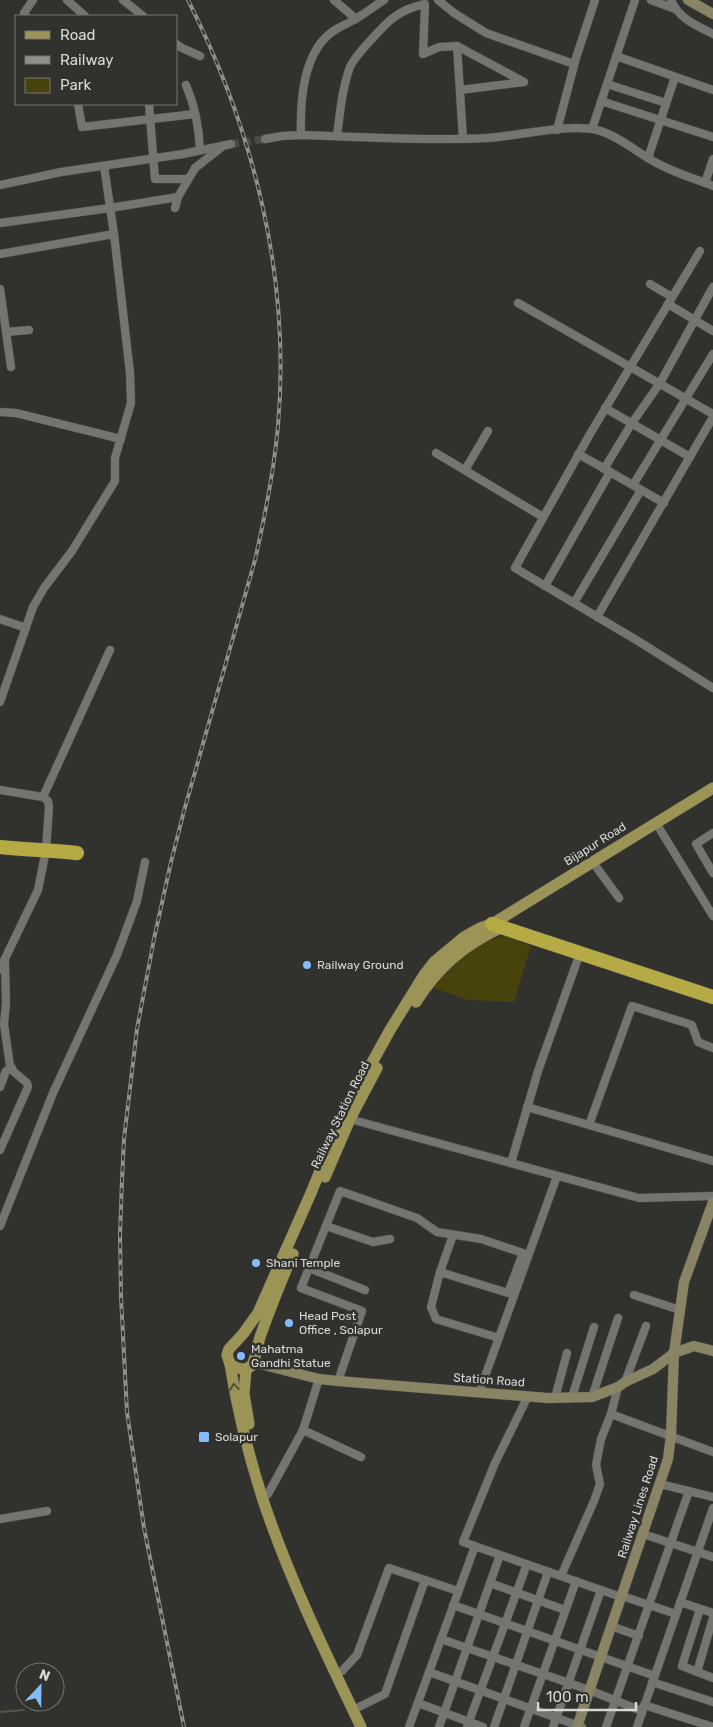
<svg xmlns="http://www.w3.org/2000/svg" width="713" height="1727" viewBox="0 0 713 1727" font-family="Rubik,sans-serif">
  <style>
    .green { fill: #48420c }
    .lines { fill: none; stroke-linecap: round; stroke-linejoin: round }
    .stream { stroke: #565444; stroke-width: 2 }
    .street-tunnel { stroke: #4a4a47; stroke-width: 8; stroke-dasharray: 8 4; stroke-linecap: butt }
    .street-casing { stroke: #4e4e4c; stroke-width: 9 }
    .secondary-casing { stroke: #4e4e4c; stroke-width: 11 }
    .primary-casing { stroke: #4e4e4c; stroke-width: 12 }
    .highway-casing { stroke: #4e4e4c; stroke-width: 15 }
    .street { stroke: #747471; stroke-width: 8 }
    .secondary { stroke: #888464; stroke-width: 10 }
    .primary { stroke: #9c9456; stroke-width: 11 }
    .highway { stroke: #b6aa44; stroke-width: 14 }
    .rail-casing { stroke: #8e8e8c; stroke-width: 4 }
    .rail { stroke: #31312e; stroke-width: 2; stroke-dasharray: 5.5; stroke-linecap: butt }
    .oneway { stroke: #514f3a }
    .poi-dot { fill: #84bcfb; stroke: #31312e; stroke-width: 2 }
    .labels { text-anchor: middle; stroke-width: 5; stroke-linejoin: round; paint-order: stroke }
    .street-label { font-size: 12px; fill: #d8d8d6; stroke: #31312e }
    .poi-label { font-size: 12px; fill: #d8d8d6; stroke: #31312e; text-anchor: start }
  </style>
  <rect width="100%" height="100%" fill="#31312e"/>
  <polygon class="green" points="505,936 531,946 514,1002 468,1000 434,988 442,974 451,966 486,941"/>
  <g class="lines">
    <polyline class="stream" points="0,1712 24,1710"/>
    <polyline class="street-tunnel" points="231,144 265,139"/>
    <defs>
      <g id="street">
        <polyline points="67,0 85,16"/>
        <polyline points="123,0 143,16"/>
        <polyline points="334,0 356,19"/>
        <polyline points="438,0 454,13 486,33 574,64"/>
        <polyline points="651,0 675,9"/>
        <path d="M671,0C679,19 696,25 713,34"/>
        <polyline points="26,16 24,13 33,0"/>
        <polyline points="176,44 182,48 200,56"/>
        <polyline points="457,46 524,82 460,90"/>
        <polyline points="616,56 713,90"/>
        <polyline points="607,84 666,103"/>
        <path d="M186,85C195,106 199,127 200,150"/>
        <polyline points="601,101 713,137"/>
        <polyline points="78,104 82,127 195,114"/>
        <polyline points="149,104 155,179 187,179"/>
        <polyline points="592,129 635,0"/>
        <polyline points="557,130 576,58 595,0"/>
        <path d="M301,135C300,102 303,50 335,30C341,26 349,23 355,19C365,14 374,6 384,0"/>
        <path d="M337,136C340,113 342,89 350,67C354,57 384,25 393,18C402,11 415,6 425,4L423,54L439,47L457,46L463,139"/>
        <path d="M265,139L282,136L301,135C363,137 425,141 487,138C519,136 568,123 597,130C615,134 637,152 653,161C672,172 693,178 713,186"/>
        <polyline points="648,158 675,77"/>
        <polyline points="705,183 713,159"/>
        <polyline points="0,185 61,172 183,154 231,144"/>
        <polyline points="175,208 178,197 195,168 223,146"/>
        <polyline points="0,223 110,208 178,197"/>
        <polyline points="700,251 590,434 515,568 638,641 713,688"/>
        <polyline points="0,254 114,234"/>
        <polyline points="650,284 672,297"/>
        <polyline points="0,289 11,367"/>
        <polyline points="518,303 713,414"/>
        <polyline points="668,304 713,331"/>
        <polyline points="6,332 29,330"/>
        <polyline points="605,408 690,457"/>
        <polyline points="0,412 16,413 121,439"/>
        <polyline points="436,453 543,517"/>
        <polyline points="578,454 609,471"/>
        <polyline points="604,469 632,423 660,383 713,287"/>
        <polyline points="465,470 488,431"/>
        <polyline points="633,485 713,354"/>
        <polyline points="545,586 610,472 664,503"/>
        <polyline points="574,603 641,490"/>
        <polyline points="597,617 713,417"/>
        <polyline points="0,619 26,628"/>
        <polyline points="0,702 33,607 44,588 72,551 115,481 115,458 131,403 130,373 114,234 104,166"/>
        <polyline points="0,790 43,797 48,801 49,807 46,850 38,890 0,969"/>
        <polyline points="43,797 110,650"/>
        <polyline points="656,823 713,916"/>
        <polyline points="713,833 696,844 713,873"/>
        <polyline points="597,868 619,898"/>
        <polyline points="0,1087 6,1071 12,1068"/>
        <polyline points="527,1107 713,1161"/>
        <polyline points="346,1118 639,1198 713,1196"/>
        <polyline points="589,1125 632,1006 692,1025 698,1042 713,1048"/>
        <polyline points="0,1150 28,1087 27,1083 13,1071 10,1066 4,1024 6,1003 5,962"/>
        <polyline points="511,1163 538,1071 580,953"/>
        <polyline points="0,1226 53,1093 117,955 137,901 145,862"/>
        <polyline points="326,1226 373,1242 390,1239"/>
        <polyline points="309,1268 365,1290"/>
        <polyline points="440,1272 431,1307 436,1319 499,1338"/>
        <polyline points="634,1295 680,1310"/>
        <polyline points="338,1381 362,1311 301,1288 340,1191 417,1218 437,1232 481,1239 523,1253 508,1293 440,1272 453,1235"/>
        <polyline points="625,1382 646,1326"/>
        <polyline points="479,1393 557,1176"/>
        <polyline points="528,1396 495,1463 463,1542 621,1597"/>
        <polyline points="572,1397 594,1327"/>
        <polyline points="592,1397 618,1318"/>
        <polyline points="555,1398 567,1353"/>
        <polyline points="611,1414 713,1452"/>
        <polyline points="303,1430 361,1457"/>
        <polyline points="660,1484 713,1497"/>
        <polyline points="268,1494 303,1430 319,1379"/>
        <polyline points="0,1519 47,1511"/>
        <polyline points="643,1534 713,1557"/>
        <polyline points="561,1576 594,1501 600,1484 596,1465 601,1439 611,1414 618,1387"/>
        <polyline points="490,1583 565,1610"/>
        <polyline points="622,1596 676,1614"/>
        <polyline points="680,1602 713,1613"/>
        <polyline points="453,1605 655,1676"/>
        <polyline points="700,1609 682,1666 713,1678"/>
        <polyline points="611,1626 639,1636"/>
        <polyline points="441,1639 589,1690 642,1711"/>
        <polyline points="342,1671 357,1655 389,1568 458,1591"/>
        <polyline points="429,1672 582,1727"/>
        <polyline points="697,1672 713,1618"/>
        <polyline points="652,1682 713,1702"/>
        <polyline points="418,1703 483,1727"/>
        <polyline points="644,1705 713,1727"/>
        <polyline points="359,1707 385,1694 425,1580"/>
        <polyline points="409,1727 475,1546"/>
        <polyline points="439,1727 500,1555"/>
        <polyline points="467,1727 527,1564"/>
        <polyline points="494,1727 548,1572"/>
        <polyline points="524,1727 576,1581"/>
        <polyline points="553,1727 601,1590"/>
        <polyline points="606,1727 689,1491"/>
        <polyline points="637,1727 713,1508"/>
      </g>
      <g id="secondary">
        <polyline points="688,0 713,14"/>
        <polyline points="253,1362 319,1379 338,1381 548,1398 592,1397 618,1387 625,1382 653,1369 674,1353 694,1346 713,1351"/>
        <polyline points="577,1727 668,1459 671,1435 674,1353 684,1282 713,1202"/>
      </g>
      <g id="primary">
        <path d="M416,1002C438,967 463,946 500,928"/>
        <polyline points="325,1177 350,1119 377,1068"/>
        <path d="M230,1364C236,1368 244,1372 251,1366C255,1362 258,1344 260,1337C270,1309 281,1281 293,1254"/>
        <polyline points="246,1369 244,1394 249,1424"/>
        <path d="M361,1727C325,1652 288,1576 262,1497C248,1453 237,1409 230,1364L227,1355L229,1349L243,1334L258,1313L311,1193L342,1117L390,1030L424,975L434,962L464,937L480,928L492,924L713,788"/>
      </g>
      <g id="highway">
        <path d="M0,847C26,850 51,850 77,853"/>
        <polyline points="492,924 713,997"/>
      </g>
    </defs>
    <use href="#street" class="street-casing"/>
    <use href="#secondary" class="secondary-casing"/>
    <use href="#primary" class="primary-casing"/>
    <use href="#highway" class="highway-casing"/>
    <use href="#street" class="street"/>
    <use href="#secondary" class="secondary"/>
    <use href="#primary" class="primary"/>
    <use href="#highway" class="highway"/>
    <defs>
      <path id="rail" d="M184,1727L144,1528L127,1412L121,1297L120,1234L122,1180L124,1139L137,1029L154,939L171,862L184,811L255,560C265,516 274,471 278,426C291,278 254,131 188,0"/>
    </defs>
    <use href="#rail" class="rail-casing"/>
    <use href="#rail" class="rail"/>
  </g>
  <defs><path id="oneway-chevron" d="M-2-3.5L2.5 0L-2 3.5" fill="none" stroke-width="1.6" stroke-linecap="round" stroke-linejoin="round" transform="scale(1.25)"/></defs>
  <use class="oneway" href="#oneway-chevron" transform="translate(234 1387) rotate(-98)"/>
  <g class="poi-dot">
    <circle cx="307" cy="965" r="5"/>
    <circle cx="256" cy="1263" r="5"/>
    <circle cx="289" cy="1323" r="5"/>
    <circle cx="241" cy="1356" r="5"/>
    <rect x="198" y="1431" width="12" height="12" rx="2.5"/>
  </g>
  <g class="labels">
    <g class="street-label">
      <text transform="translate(595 844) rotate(-32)" y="4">Bijapur Road</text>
      <text transform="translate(340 1115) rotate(-64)" y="4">Railway Station Road</text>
      <text transform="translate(489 1380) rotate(4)" y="4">Station Road</text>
      <text transform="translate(638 1507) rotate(-72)" y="4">Railway Lines Road</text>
    </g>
    <g class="poi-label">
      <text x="317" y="969">Railway Ground</text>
      <text x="266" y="1267">Shani Temple</text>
      <text x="299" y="1320">Head Post<tspan x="299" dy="14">Office , Solapur</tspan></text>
      <text x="251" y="1353">Mahatma<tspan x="251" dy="14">Gandhi Statue</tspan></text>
      <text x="215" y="1441">Solapur</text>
    </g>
  </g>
  <rect x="15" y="15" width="162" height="90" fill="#31312e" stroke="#747471"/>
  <rect x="25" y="31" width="25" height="8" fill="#9c9456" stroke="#747471"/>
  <text x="60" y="40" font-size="15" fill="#d8d8d6">Road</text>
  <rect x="25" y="56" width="25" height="8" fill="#8e8e8c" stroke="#747471"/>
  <text x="60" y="65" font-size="15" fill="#d8d8d6">Railway</text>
  <rect x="25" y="78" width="25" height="15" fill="#48420c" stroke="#747471"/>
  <text x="60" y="90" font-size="15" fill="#d8d8d6">Park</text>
  <g transform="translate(40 1687) rotate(22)"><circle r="24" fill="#31312e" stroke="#747471"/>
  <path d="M0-4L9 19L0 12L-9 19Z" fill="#84bcfb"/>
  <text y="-8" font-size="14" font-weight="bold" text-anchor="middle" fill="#d8d8d6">N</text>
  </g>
  <path d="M538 1702v8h98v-8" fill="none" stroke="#d8d8d6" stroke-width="2.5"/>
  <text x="546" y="1702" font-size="15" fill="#d8d8d6" stroke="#31312e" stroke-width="4" paint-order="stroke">100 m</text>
</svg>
